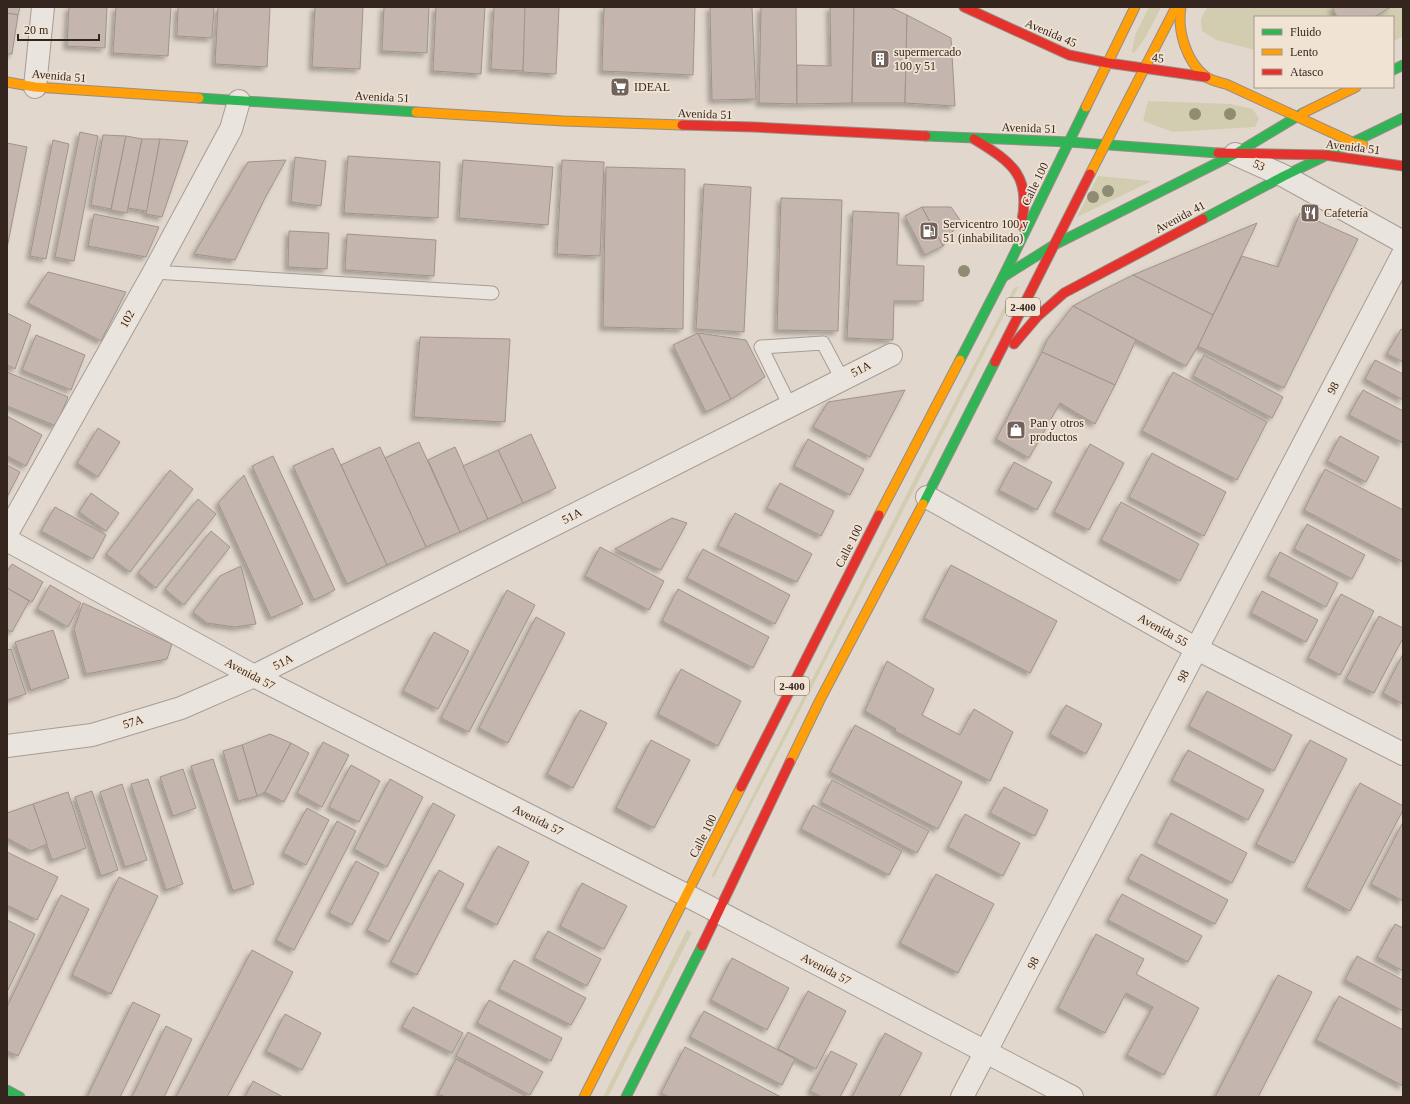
<svg xmlns="http://www.w3.org/2000/svg" width="1410" height="1104" viewBox="0 0 1410 1104" font-family="'Times New Roman',serif">
  <style>
    .green { fill: #d2cdb0 }
    .building { fill: #c4b6ae; stroke: #a1938c; filter: url(#shadow) }
    .lines { fill: none; stroke-linecap: round; stroke-linejoin: round }
    .lane-casing { stroke: #a69d96; stroke-width: 15 }
    .street-casing { stroke: #a69d96; stroke-width: 24 }
    .fast-casing { stroke: #968d86; stroke-width: 11 }
    .slow-casing { stroke: #968d86; stroke-width: 11 }
    .jam-casing { stroke: #968d86; stroke-width: 11 }
    .lane { stroke: #eae4de; stroke-width: 13 }
    .street { stroke: #eae4de; stroke-width: 22 }
    .fast { stroke: #30b455; stroke-width: 9 }
    .slow { stroke: #ff9f0a; stroke-width: 9 }
    .jam { stroke: #e5322d; stroke-width: 9 }
    .tree { fill: #8e8c72 }
    .labels { text-anchor: middle; stroke-width: 3.5; stroke-linejoin: round; paint-order: stroke }
    .shield { fill: #f1e3d3; stroke: #6d5e55; stroke-width: 1 }
    .shield-label { font-size: 11px; font-weight: bold; fill: #34251f }
    .street-label { font-size: 12px; fill: #34251f; stroke: #f1e3d3 }
    .poi-label { font-size: 12px; fill: #34251f; stroke: #f1e3d3; text-anchor: start }
  </style>
  <defs>
    <filter id="shadow"><feDropShadow dx="-3.5" dy="3.5" stdDeviation="2" flood-color="#0004"/></filter>
  </defs>
  <rect width="100%" height="100%" fill="#e1d7cc"/>
  <g class="green">
    <polygon points="1149,7 1161,7 1145,38 1134,53 1132,52 1135,35"/>
    <polygon points="1207,7 1403,7 1403,36 1393,42 1393,17 1255,17 1255,50 1216,40 1202,31 1201,19"/>
    <polygon points="1148,101 1230,104 1253,109 1259,119 1255,127 1173,132 1143,121"/>
    <polygon points="1098,176 1152,181 1077,217"/>
    <polygon points="1019,286 714,877 711,877 915,478 1014,288"/>
    <polygon points="687,930 692,932 608,1097 603,1097"/>
  </g>
  <g class="building">
    <polygon points="7,7 20,7 18,15 7,13"/>
    <polygon points="69,7 107,7 105,48 67,46"/>
    <polygon points="116,7 171,7 168,56 113,53"/>
    <polygon points="178,7 214,7 212,38 177,36"/>
    <polygon points="218,7 270,7 267,67 215,64"/>
    <polygon points="315,7 363,7 360,69 312,67"/>
    <polygon points="384,7 429,7 427,53 382,51"/>
    <polygon points="436,7 485,7 481,74 433,71"/>
    <polygon points="494,7 526,7 523,71 491,69"/>
    <polygon points="525,7 559,7 556,74 523,72"/>
    <polygon points="604,7 695,7 693,75 602,71"/>
    <polygon points="710,7 752,7 756,99 712,100"/>
    <polygon points="761,7 796,7 797,104 759,103"/>
    <polygon points="830,7 854,7 852,103 797,104 797,65 831,66"/>
    <polygon points="854,7 890,7 907,15 905,103 852,103"/>
    <polygon points="1332,7 1391,7 1374,17 1337,17"/>
    <polygon points="7,13 18,15 12,54 7,54"/>
    <polygon points="907,15 951,38 955,106 905,103"/>
    <polygon points="80,132 98,136 74,261 55,257"/>
    <polygon points="103,135 126,136 111,209 91,205"/>
    <polygon points="126,136 142,139 127,213 111,210"/>
    <polygon points="142,139 160,139 147,211 128,208"/>
    <polygon points="160,139 188,141 162,217 146,214"/>
    <polygon points="53,140 69,144 46,259 30,256"/>
    <polygon points="7,143 27,147 7,248"/>
    <polygon points="348,156 440,162 438,218 344,213"/>
    <polygon points="295,157 326,161 321,206 291,202"/>
    <polygon points="286,160 265,198 235,260 194,254 248,162"/>
    <polygon points="463,160 553,167 548,225 459,218"/>
    <polygon points="562,160 604,162 600,256 557,254"/>
    <polygon points="606,167 685,169 683,329 603,327"/>
    <polygon points="704,184 751,187 744,332 696,329"/>
    <polygon points="781,198 842,200 838,331 777,330"/>
    <polygon points="922,207 943,246 925,255 905,216"/>
    <polygon points="922,207 951,207 960,220 943,246"/>
    <polygon points="853,211 899,213 897,265 924,266 923,301 894,301 893,340 847,338"/>
    <polygon points="1300,213 1358,239 1284,388 1198,346 1242,256 1278,267"/>
    <polygon points="94,214 159,227 146,257 88,246"/>
    <polygon points="1257,223 1213,315 1133,275"/>
    <polygon points="289,231 329,233 327,269 288,267"/>
    <polygon points="347,234 436,240 434,276 345,270"/>
    <polygon points="48,272 126,292 101,341 28,303"/>
    <polygon points="1133,275 1213,315 1198,346 1186,366 1073,306 1097,293"/>
    <polygon points="1073,306 1136,340 1115,385 1042,352 1047,340"/>
    <polygon points="7,313 31,325 15,369 7,365"/>
    <polygon points="1401,329 1403,330 1403,362 1387,354"/>
    <polygon points="698,333 731,399 706,412 673,345"/>
    <polygon points="698,333 746,340 765,377 731,399"/>
    <polygon points="36,335 85,355 71,390 22,370"/>
    <polygon points="420,337 510,339 505,422 414,417"/>
    <polygon points="1042,352 1115,385 1095,424 1060,403 1029,458 996,439"/>
    <polygon points="1204,355 1283,397 1272,418 1193,376"/>
    <polygon points="1375,360 1403,374 1403,400 1365,379"/>
    <polygon points="7,372 68,397 56,426 7,406"/>
    <polygon points="1173,372 1267,422 1237,480 1142,431"/>
    <polygon points="905,390 870,457 813,427 828,402"/>
    <polygon points="1363,390 1403,411 1403,443 1349,415"/>
    <polygon points="7,416 42,435 26,466 7,456"/>
    <polygon points="98,428 120,442 98,477 77,463"/>
    <polygon points="531,434 556,488 523,503 498,450"/>
    <polygon points="1340,436 1379,457 1366,482 1327,461"/>
    <polygon points="808,439 864,469 850,495 794,466"/>
    <polygon points="419,442 460,532 426,547 385,458"/>
    <polygon points="1090,444 1124,463 1089,530 1054,512"/>
    <polygon points="380,447 426,547 387,565 341,465"/>
    <polygon points="455,447 488,519 460,532 428,460"/>
    <polygon points="333,448 387,565 347,584 293,466"/>
    <polygon points="498,450 523,503 488,519 463,466"/>
    <polygon points="1152,453 1226,492 1204,536 1129,497"/>
    <polygon points="273,456 335,590 314,600 252,466"/>
    <polygon points="1014,462 1052,482 1037,510 999,490"/>
    <polygon points="7,465 20,472 7,497"/>
    <polygon points="1325,469 1403,510 1403,562 1304,510"/>
    <polygon points="170,470 193,489 130,572 106,554"/>
    <polygon points="244,475 303,604 271,618 218,503"/>
    <polygon points="780,483 834,511 821,536 767,508"/>
    <polygon points="91,493 119,513 106,531 79,512"/>
    <polygon points="198,499 216,514 156,588 138,573"/>
    <polygon points="1121,502 1199,544 1180,581 1101,540"/>
    <polygon points="55,507 106,535 93,559 41,531"/>
    <polygon points="735,513 812,554 797,582 718,546"/>
    <polygon points="672,518 687,523 661,570 615,549"/>
    <polygon points="1307,524 1365,555 1352,579 1294,549"/>
    <polygon points="211,531 230,547 184,605 165,589"/>
    <polygon points="600,547 664,581 649,610 585,576"/>
    <polygon points="703,549 790,595 775,624 687,578"/>
    <polygon points="1280,552 1338,583 1326,607 1268,576"/>
    <polygon points="12,564 43,582 32,602 7,588 7,572"/>
    <polygon points="951,565 1057,621 1030,673 924,618"/>
    <polygon points="241,566 256,624 235,627 207,623 193,612 220,576"/>
    <polygon points="50,585 81,603 68,627 37,609"/>
    <polygon points="7,588 29,601 12,632 7,629"/>
    <polygon points="678,589 769,637 753,668 662,621"/>
    <polygon points="507,590 535,605 469,732 441,718"/>
    <polygon points="1262,591 1318,620 1306,642 1251,613"/>
    <polygon points="1341,594 1374,611 1340,675 1308,658"/>
    <polygon points="83,603 172,644 167,659 86,674 74,629"/>
    <polygon points="1379,616 1403,628 1403,638 1374,693 1346,679"/>
    <polygon points="536,617 565,633 508,743 479,728"/>
    <polygon points="53,630 69,678 31,690 15,642"/>
    <polygon points="434,632 469,651 438,709 403,691"/>
    <polygon points="11,649 26,694 7,700 7,650"/>
    <polygon points="1403,654 1403,704 1383,693"/>
    <polygon points="887,661 934,689 922,715 960,735 974,709 1013,732 990,781 895,731 896,729 865,711"/>
    <polygon points="681,669 741,701 718,746 658,714"/>
    <polygon points="1207,691 1292,735 1274,771 1189,726"/>
    <polygon points="1066,705 1102,724 1086,754 1050,734"/>
    <polygon points="580,710 607,723 573,788 547,774"/>
    <polygon points="855,725 962,782 938,829 830,772"/>
    <polygon points="270,734 291,743 265,792 257,796 242,745"/>
    <polygon points="651,740 690,760 654,828 616,808"/>
    <polygon points="1310,740 1347,759 1294,863 1256,844"/>
    <polygon points="323,742 349,755 322,807 297,793"/>
    <polygon points="291,743 309,753 284,802 265,792"/>
    <polygon points="242,745 257,796 238,801 223,751"/>
    <polygon points="1188,750 1264,790 1248,820 1172,780"/>
    <polygon points="213,759 254,884 233,891 191,766"/>
    <polygon points="351,765 380,781 359,822 329,807"/>
    <polygon points="183,769 196,808 173,816 160,777"/>
    <polygon points="148,779 183,884 166,890 131,784"/>
    <polygon points="390,779 423,797 387,867 354,849"/>
    <polygon points="832,780 929,831 917,853 821,802"/>
    <polygon points="1360,783 1403,806 1403,810 1350,911 1306,887"/>
    <polygon points="122,784 147,860 125,867 100,792"/>
    <polygon points="1004,787 1048,810 1035,836 990,813"/>
    <polygon points="92,791 118,870 101,876 75,797"/>
    <polygon points="68,792 86,848 52,860 33,804"/>
    <polygon points="433,803 455,815 389,942 367,930"/>
    <polygon points="33,804 47,844 31,851 7,838 7,813"/>
    <polygon points="813,805 902,851 889,875 801,829"/>
    <polygon points="307,808 329,820 306,865 283,853"/>
    <polygon points="1171,813 1247,853 1232,883 1156,843"/>
    <polygon points="965,814 1020,843 1003,876 948,847"/>
    <polygon points="337,821 356,831 294,950 276,940"/>
    <polygon points="1403,822 1403,901 1371,884"/>
    <polygon points="498,846 529,862 497,925 465,908"/>
    <polygon points="7,852 58,877 37,920 7,905"/>
    <polygon points="1141,854 1228,900 1215,924 1128,879"/>
    <polygon points="356,861 379,873 352,925 329,913"/>
    <polygon points="439,870 464,884 417,975 391,962"/>
    <polygon points="936,874 994,904 958,973 900,943"/>
    <polygon points="119,877 158,896 111,994 72,975"/>
    <polygon points="582,883 627,906 604,949 560,926"/>
    <polygon points="1122,894 1202,936 1188,962 1108,920"/>
    <polygon points="61,895 89,909 18,1056 7,1051 7,1007"/>
    <polygon points="7,920 35,934 7,992"/>
    <polygon points="1395,924 1403,928 1403,971 1377,957"/>
    <polygon points="548,931 601,959 587,986 534,958"/>
    <polygon points="1096,934 1144,959 1136,974 1199,1008 1164,1075 1127,1055 1153,1007 1126,993 1105,1033 1058,1008"/>
    <polygon points="252,950 293,972 227,1097 176,1097"/>
    <polygon points="1357,956 1403,980 1403,1011 1345,980"/>
    <polygon points="732,958 789,988 767,1030 711,1000"/>
    <polygon points="514,960 586,998 571,1025 499,989"/>
    <polygon points="1278,975 1312,992 1258,1097 1215,1097"/>
    <polygon points="808,991 846,1011 816,1069 778,1049"/>
    <polygon points="1339,996 1403,1030 1403,1086 1316,1040"/>
    <polygon points="489,1000 562,1038 551,1061 477,1023"/>
    <polygon points="133,1002 160,1015 120,1097 87,1097"/>
    <polygon points="413,1007 463,1033 452,1053 402,1027"/>
    <polygon points="704,1011 795,1059 782,1085 690,1037"/>
    <polygon points="285,1014 321,1033 302,1070 266,1051"/>
    <polygon points="166,1026 192,1039 164,1097 132,1097"/>
    <polygon points="468,1032 543,1072 530,1095 456,1056"/>
    <polygon points="885,1033 922,1053 899,1097 852,1097"/>
    <polygon points="685,1047 781,1097 669,1097 661,1093"/>
    <polygon points="831,1051 857,1064 840,1097 822,1097 810,1091"/>
    <polygon points="456,1059 527,1097 445,1097 438,1094"/>
    <polygon points="253,1081 283,1097 245,1097"/>
  </g>
  <g class="lines">
    <defs>
      <g id="lane">
        <polyline points="154,272 492,293"/>
        <polyline points="790,406 761,347 823,343 842,379"/>
      </g>
      <g id="street">
        <polyline points="35,87 43,7"/>
        <polyline points="1235,154 1284,176 1403,242"/>
        <polyline points="927,497 1197,649 1403,754"/>
        <polyline points="7,533 154,272 231,129 239,101"/>
        <polyline points="7,540 254,676 686,895 1072,1097"/>
        <polyline points="7,746 92,735 181,708 254,676 891,355"/>
        <polyline points="962,1097 1403,254"/>
      </g>
      <g id="fast">
        <polyline points="1393,70 1403,65"/>
        <polyline points="199,98 416,112"/>
        <polyline points="926,136 1069,142 1218,153"/>
        <polyline points="1203,219 1284,176 1403,118"/>
        <polyline points="1003,277 1054,245 1235,154 1303,113"/>
        <polyline points="960,360 1003,277 1086,107"/>
        <polyline points="923,504 995,362"/>
        <polyline points="7,1090 20,1097"/>
        <polyline points="626,1097 702,946"/>
      </g>
      <g id="slow">
        <path d="M1181,7C1177,30 1186,61 1205,76C1211,81 1219,82 1226,84L1354,143L1363,145"/>
        <polyline points="7,82 35,87 199,98"/>
        <polyline points="1086,107 1135,7"/>
        <polyline points="416,112 563,121 682,125"/>
        <polyline points="1303,113 1356,87"/>
        <polyline points="1090,174 1176,7"/>
        <polyline points="879,515 960,360"/>
        <polyline points="790,762 820,700 923,504"/>
        <polyline points="584,1097 741,787"/>
      </g>
      <g id="jam">
        <polyline points="964,7 1069,55 1108,63 1206,77"/>
        <polyline points="682,125 753,127 926,136"/>
        <path d="M974,139C1013,163 1032,176 1021,225"/>
        <polyline points="1218,153 1325,155 1403,166"/>
        <polyline points="1014,344 1037,317 1064,293 1203,219"/>
        <polyline points="995,362 1090,174"/>
        <polyline points="741,787 879,515"/>
        <polyline points="702,946 790,762"/>
      </g>
    </defs>
    <use href="#lane" class="lane-casing"/>
    <use href="#street" class="street-casing"/>
    <use href="#fast" class="fast-casing"/>
    <use href="#slow" class="slow-casing"/>
    <use href="#jam" class="jam-casing"/>
    <use href="#lane" class="lane"/>
    <use href="#street" class="street"/>
    <use href="#fast" class="fast"/>
    <use href="#slow" class="slow"/>
    <use href="#jam" class="jam"/>
  </g>
  <g class="tree">
    <circle cx="1195" cy="114" r="6"/>
    <circle cx="1230" cy="114" r="6"/>
    <circle cx="1108" cy="191" r="6"/>
    <circle cx="1093" cy="197" r="6"/>
    <circle cx="964" cy="271" r="6"/>
  </g>
  <defs>
    <symbol id="building-square" viewBox="-11 -11 22 22"><rect x="-9" y="-9" width="18" height="18" rx="4" fill="#71635c" stroke="#f1e3d3"/><path d="M-4-6H4V6H1V3H-1V6H-4ZM-2.5-4.3h1.7v1.8h-1.7ZM.8-4.3h1.7v1.8H.8ZM-2.5-1h1.7V.8h-1.7ZM.8-1h1.7V.8H.8Z" fill="#fff"/></symbol>
    <symbol id="supermarket-square" viewBox="-11 -11 22 22"><rect x="-9" y="-9" width="18" height="18" rx="4" fill="#71635c" stroke="#f1e3d3"/><path d="M-6-5.5h2.5l.6 2H6L4.5 2H-2.5L-4.4-4H-6ZM-1.5 3.2a1.3 1.3 0 1 0 .1 0ZM3 3.2a1.3 1.3 0 1 0 .1 0Z" fill="#fff"/></symbol>
    <symbol id="restaurant-square" viewBox="-11 -11 22 22"><rect x="-9" y="-9" width="18" height="18" rx="4" fill="#71635c" stroke="#f1e3d3"/><path d="M-5-6h1v4h1v-4h1v4h1v-4h1v5L-1.5 .5V6h-2V.5L-5-1ZM5-6V6H3V1.5H1.5Q1.5-4 5-6Z" fill="#fff"/></symbol>
    <symbol id="fuel-square" viewBox="-11 -11 22 22"><rect x="-9" y="-9" width="18" height="18" rx="4" fill="#71635c" stroke="#f1e3d3"/><path d="M-5.5-6h7V0h2V4h1.3V-2.5L3-4.5l.8-.8L6-3V5H2.5V1h-1V6h-7ZM-4.2-4.7v3.2H.2V-4.7Z" fill="#fff"/></symbol>
    <symbol id="shop-square" viewBox="-11 -11 22 22"><rect x="-9" y="-9" width="18" height="18" rx="4" fill="#71635c" stroke="#f1e3d3"/><path d="M-5-2.5h2.3a2.7 3.5 0 0 1 5.4 0H5L5.5 6h-11ZM-1.5-2.5h3a1.5 2.3 0 0 0-3 0Z" fill="#fff"/></symbol>
  </defs>
  <g fill-rule="evenodd">
    <use href="#building-square" x="869" y="48" width="22" height="22"/>
    <use href="#supermarket-square" x="609" y="76" width="22" height="22"/>
    <use href="#restaurant-square" x="1299" y="202" width="22" height="22"/>
    <use href="#fuel-square" x="918" y="220" width="22" height="22"/>
    <use href="#shop-square" x="1005" y="419" width="22" height="22"/>
  </g>
  <g class="labels">
    <g class="shield">
      <rect x="1006" y="298" width="34" height="18" rx="3"/>
      <rect x="775" y="677" width="34" height="18" rx="3"/>
    </g>
    <g class="shield-label">
      <text x="1023" y="311">2-400</text>
      <text x="792" y="690">2-400</text>
    </g>
    <g class="street-label">
      <text transform="translate(1051 33) rotate(23)" y="4">Avenida 45</text>
      <text transform="translate(1158 58) rotate(6)" y="4">45</text>
      <text transform="translate(59 76) rotate(5)" y="4">Avenida 51</text>
      <text transform="translate(382 97) rotate(3)" y="4">Avenida 51</text>
      <text transform="translate(705 114) rotate(2)" y="4">Avenida 51</text>
      <text transform="translate(1029 128) rotate(2)" y="4">Avenida 51</text>
      <text transform="translate(1353 147) rotate(7)" y="4">Avenida 51</text>
      <text transform="translate(1259 165) rotate(24)" y="4">53</text>
      <text transform="translate(1035 184) rotate(-64)" y="4">Calle 100</text>
      <text transform="translate(1180 217) rotate(-28)" y="4">Avenida 41</text>
      <text transform="translate(127 319) rotate(-61)" y="4">102</text>
      <text transform="translate(861 369) rotate(-27)" y="4">51A</text>
      <text transform="translate(1333 388) rotate(-62)" y="4">98</text>
      <text transform="translate(572 516) rotate(-27)" y="4">51A</text>
      <text transform="translate(849 546) rotate(-63)" y="4">Calle 100</text>
      <text transform="translate(1163 630) rotate(29)" y="4">Avenida 55</text>
      <text transform="translate(283 662) rotate(-27)" y="4">51A</text>
      <text transform="translate(250 674) rotate(28)" y="4">Avenida 57</text>
      <text transform="translate(1183 676) rotate(-62)" y="4">98</text>
      <text transform="translate(133 722) rotate(-17)" y="4">57A</text>
      <text transform="translate(538 820) rotate(27)" y="4">Avenida 57</text>
      <text transform="translate(703 836) rotate(-63)" y="4">Calle 100</text>
      <text transform="translate(1033 963) rotate(-62)" y="4">98</text>
      <text transform="translate(826 969) rotate(28)" y="4">Avenida 57</text>
    </g>
    <g class="poi-label">
      <text x="894" y="56">supermercado<tspan x="894" dy="14">100 y 51</tspan></text>
      <text x="634" y="91">IDEAL</text>
      <text x="1324" y="217">Cafetería</text>
      <text x="943" y="228">Servicentro 100 y<tspan x="943" dy="14">51 (inhabilitado)</tspan></text>
      <text x="1030" y="427">Pan y otros<tspan x="1030" dy="14">productos</tspan></text>
    </g>
  </g>
  <rect width="1410" height="1104" fill="none" stroke="#34251f" stroke-width="16"/>
  <rect x="1254" y="16" width="140" height="72" fill="#f1e3d3" stroke="#a5978b"/>
  <rect x="1262" y="29" width="20" height="6" fill="#30b455" stroke="#a5978b"/>
  <text x="1290" y="36" font-size="12" fill="#34251f">Fluido</text>
  <rect x="1262" y="49" width="20" height="6" fill="#ff9f0a" stroke="#a5978b"/>
  <text x="1290" y="56" font-size="12" fill="#34251f">Lento</text>
  <rect x="1262" y="69" width="20" height="6" fill="#e5322d" stroke="#a5978b"/>
  <text x="1290" y="76" font-size="12" fill="#34251f">Atasco</text>
  <path d="M18 34v6h81v-6" fill="none" stroke="#34251f" stroke-width="2"/>
  <text x="24" y="34" font-size="12" fill="#34251f" stroke="#f1e3d3" stroke-width="3" paint-order="stroke">20 m</text>
</svg>
